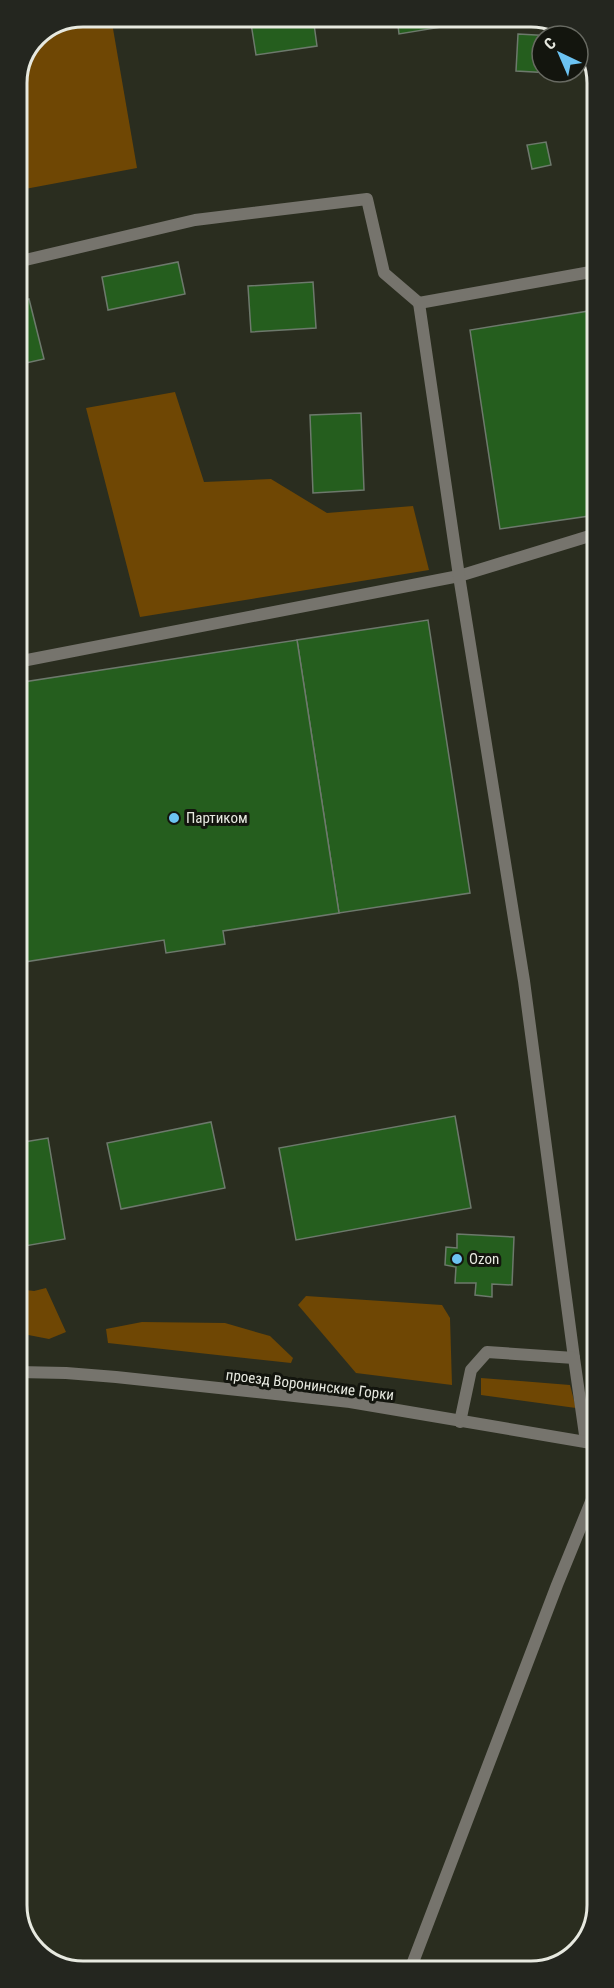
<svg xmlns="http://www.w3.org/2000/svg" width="614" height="1988" viewBox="0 0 614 1988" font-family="'Roboto Condensed',sans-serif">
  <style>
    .green { fill: #6f4704 }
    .building { fill: #255e1e; stroke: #6d796c; stroke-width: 1.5 }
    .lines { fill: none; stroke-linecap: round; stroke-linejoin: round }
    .service { stroke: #76746d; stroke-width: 12 }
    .tertiary { stroke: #76746d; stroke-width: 12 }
    .poi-dot { fill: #6cc3f2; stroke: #13150e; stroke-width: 2 }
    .labels { text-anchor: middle; stroke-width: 6; stroke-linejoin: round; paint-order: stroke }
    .poi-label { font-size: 15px; fill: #e7e9e0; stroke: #13150e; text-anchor: start }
    .street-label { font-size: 15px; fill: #e7e9e0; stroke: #13150e }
    .rim { fill: none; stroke: #e7e9e0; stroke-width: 3 }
  </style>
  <rect width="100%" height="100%" fill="#2a2d1f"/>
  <g class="green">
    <polygon points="83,17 111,17 137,168 25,189 17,144 17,79 36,36"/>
    <polygon points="175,392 204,482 271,479 327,513 413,506 429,570 140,617 86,408"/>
    <polygon points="46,1288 66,1332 49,1339 18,1333 18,1289 34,1291"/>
    <polygon points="306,1296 442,1305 450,1318 452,1385 356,1373 298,1305"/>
    <polygon points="142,1322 225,1323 270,1336 293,1358 291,1363 108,1343 106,1329"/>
    <polygon points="481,1378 570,1385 576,1408 481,1395"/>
  </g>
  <g class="building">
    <polygon points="132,17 162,17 133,21"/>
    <polygon points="250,17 313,17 317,46 256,55"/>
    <polygon points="397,17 459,17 460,24 399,34"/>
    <polygon points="518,34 554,36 542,36 542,72 552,73 516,71"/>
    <polygon points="546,142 551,165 532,169 527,145"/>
    <polygon points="178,262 185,294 108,310 102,277"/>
    <polygon points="313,282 316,328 251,332 248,286"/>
    <polygon points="29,299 44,359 17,365 17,302"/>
    <polygon points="595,310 596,515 500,529 470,330"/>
    <polygon points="361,413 364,490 313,493 310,415"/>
    <polygon points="428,620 470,893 339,913 297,640"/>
    <polygon points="297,640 339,913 223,931 225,944 166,953 164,940 18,963 17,683"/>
    <polygon points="455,1116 471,1208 296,1240 279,1148"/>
    <polygon points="211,1122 225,1188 121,1209 107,1143"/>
    <polygon points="48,1138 65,1239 25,1246 18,1200 18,1143"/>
    <polygon points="457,1234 514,1237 512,1285 492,1284 492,1297 475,1295 476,1283 455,1283 456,1267 445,1265 446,1247 457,1248"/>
  </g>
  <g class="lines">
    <g class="service">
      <polyline points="17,262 195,220 367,199 384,273 419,303"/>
      <polyline points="17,662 459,576 596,534"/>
      <polyline points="574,1358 524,981 459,576 419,303 596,271"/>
      <polyline points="460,1422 471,1370 487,1352 574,1358 586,1442"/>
      <polyline points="410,1970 557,1585 597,1487"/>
    </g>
    <polyline class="tertiary" points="18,1372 66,1373 116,1377 350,1402 597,1444"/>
  </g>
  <g class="poi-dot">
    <circle cx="174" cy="818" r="6"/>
    <circle cx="457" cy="1259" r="6"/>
  </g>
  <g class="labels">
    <g class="poi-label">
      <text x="186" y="823">Партиком</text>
      <text x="469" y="1264">Ozon</text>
    </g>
    <g class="street-label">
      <text transform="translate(310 1385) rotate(7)" y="5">проезд Воронинские Горки</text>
    </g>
  </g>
  <path d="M0 0H614V1988H0ZM83 27H531A56 56 0 0 1 587 83V1905A56 56 0 0 1 531 1961H83A56 56 0 0 1 27 1905V83A56 56 0 0 1 83 27Z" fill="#24261f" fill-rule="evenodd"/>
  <path class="rim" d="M83 27H531A56 56 0 0 1 587 83V1905A56 56 0 0 1 531 1961H83A56 56 0 0 1 27 1905V83A56 56 0 0 1 83 27Z"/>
  <g transform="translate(560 54) rotate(316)"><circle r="28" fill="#13150e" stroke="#686a62" stroke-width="1.5"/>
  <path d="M0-4.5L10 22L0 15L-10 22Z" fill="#6cc3f2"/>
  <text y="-9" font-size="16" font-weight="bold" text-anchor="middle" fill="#e7e9e0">С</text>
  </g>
</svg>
